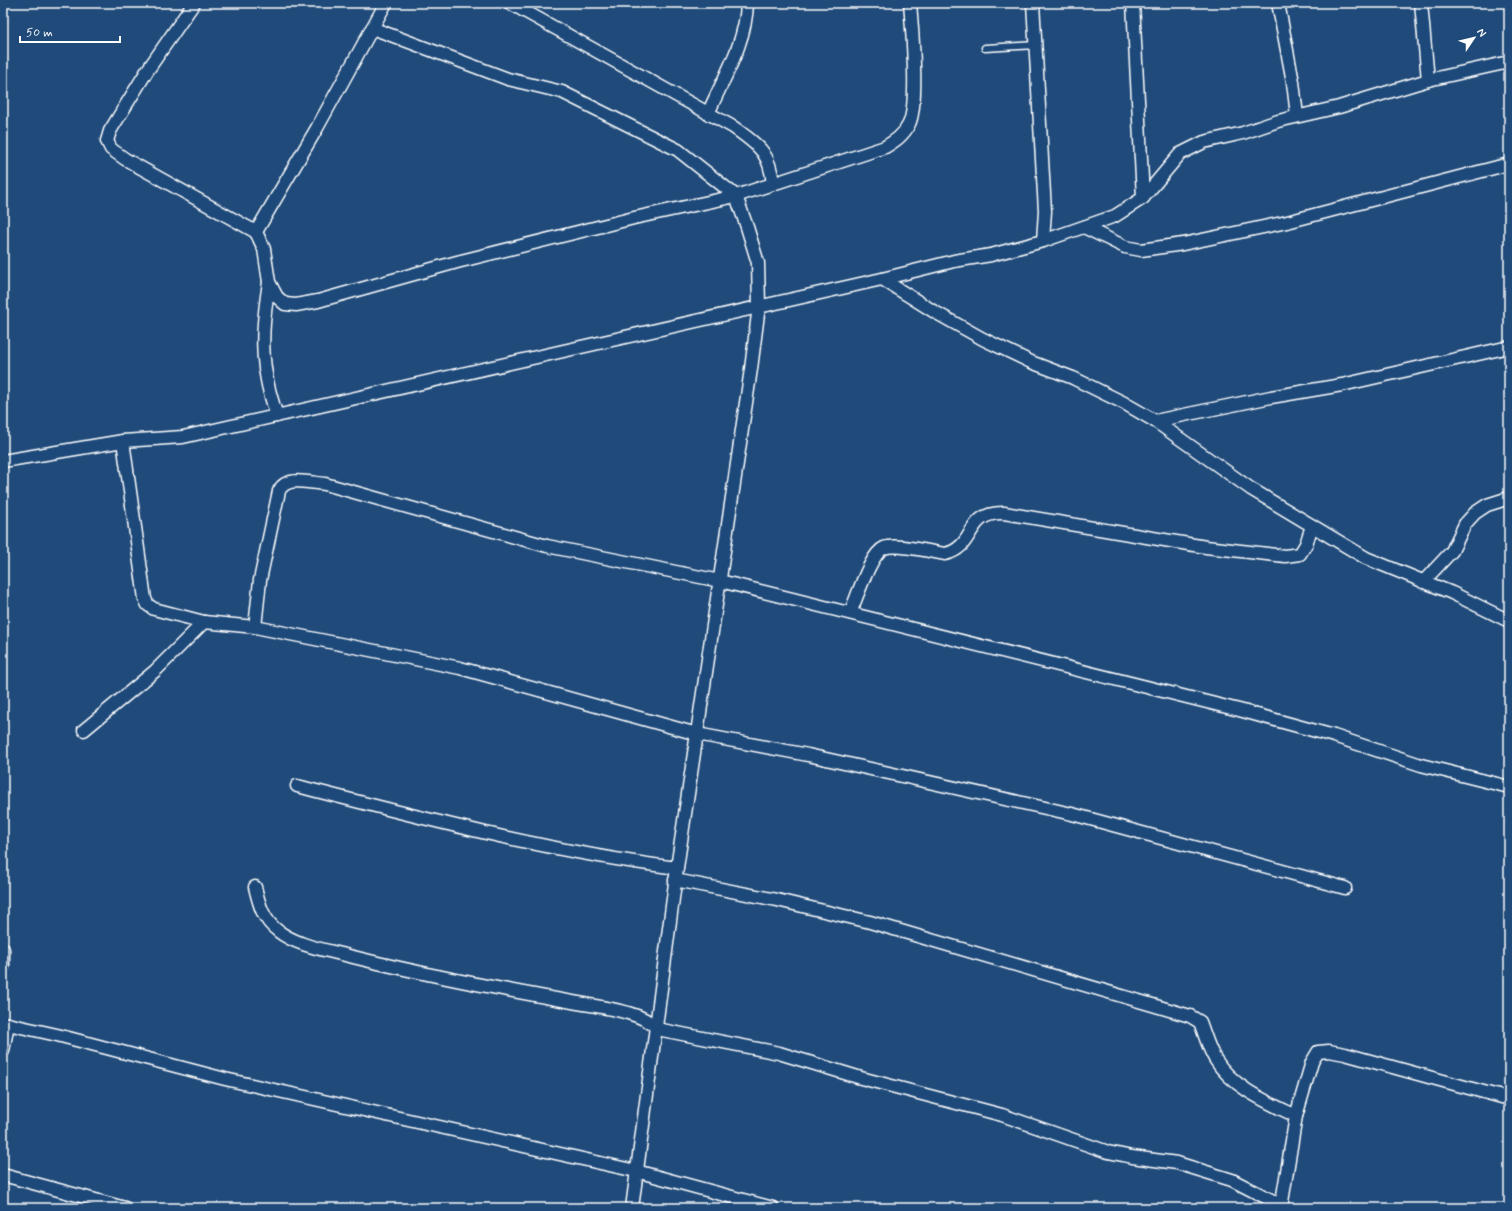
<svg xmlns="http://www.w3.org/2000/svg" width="1512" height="1211" viewBox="0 0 1512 1211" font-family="Mynerve,sans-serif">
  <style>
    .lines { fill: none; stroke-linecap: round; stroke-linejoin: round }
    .lane-casing { stroke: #fff; stroke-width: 9 }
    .street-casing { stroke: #fff; stroke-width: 15 }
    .lane { stroke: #1f4a7a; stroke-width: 6 }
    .street { stroke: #1f4a7a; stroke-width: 12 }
  </style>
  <rect width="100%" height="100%" fill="#1f4a7a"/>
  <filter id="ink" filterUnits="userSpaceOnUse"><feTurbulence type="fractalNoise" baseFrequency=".025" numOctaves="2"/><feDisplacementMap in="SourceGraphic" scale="8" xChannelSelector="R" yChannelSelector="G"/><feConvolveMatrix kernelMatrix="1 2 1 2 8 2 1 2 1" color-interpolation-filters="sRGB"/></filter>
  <g filter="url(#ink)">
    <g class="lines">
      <defs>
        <polyline id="lane" points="985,48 1036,45"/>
        <g id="street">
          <polyline points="194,3 147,71 110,131 107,141 111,149 125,159 256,232"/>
          <path d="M386,3L317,128L256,232L264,249L269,282L277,297L285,304L296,305L318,301L457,262L634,218L736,196L885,147C895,141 904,135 909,124C919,103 912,28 910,3"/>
          <path d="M510,3L733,127C758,145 770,152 773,184"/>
          <polyline points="1033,3 1045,211 1043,241"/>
          <polyline points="1133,3 1143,198"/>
          <polyline points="1278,3 1293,82 1297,116"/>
          <polyline points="1421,3 1428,80"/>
          <polyline points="372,28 508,79 562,92 678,150 736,196 747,227 758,263 759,306 751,369 677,868 632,1208"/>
          <path d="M708,114C723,78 746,44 747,3"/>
          <polyline points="1084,227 1125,247 1141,250 1183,244 1287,222 1509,164"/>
          <polyline points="882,279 933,311 983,339 1031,362 1073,378 1124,403 1155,421 1251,489 1366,558 1452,593 1509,621"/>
          <path d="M269,282C264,315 260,347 267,380C269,392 273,404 277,416"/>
          <polyline points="1155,421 1271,397 1342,385 1509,347"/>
          <polyline points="123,441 145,599 148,605 154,609 204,622"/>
          <polyline points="3,461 123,441 183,437 882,279 954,261 991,255 1043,241 1115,216 1143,198 1180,154 1204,142 1243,133 1278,121 1339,107 1428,80 1509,62"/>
          <polyline points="1423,582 1452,551 1465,524 1475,513 1487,505 1509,498"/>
          <path d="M850,613C857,598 870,554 884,548C896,543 931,552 945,554C977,547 964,512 1004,513L1206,547L1285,556L1300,554L1306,544L1312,526"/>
          <polyline points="255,627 460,668 697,734 808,755 1072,814 1345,888"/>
          <path d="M84,730L155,671L204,622L255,627L260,580L279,491C286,475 311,483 325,484L547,546L720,581L1239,710L1334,736L1421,765L1509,787"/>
          <path d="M297,786C422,818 549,852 677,868"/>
          <path d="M675,880L777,900L870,922L1190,1016L1200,1022C1205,1035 1208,1047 1215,1059C1233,1088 1267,1102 1296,1116"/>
          <path d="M255,887C259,904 263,920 278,931C297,946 327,950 349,956C425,975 501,989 578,1003C599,1007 645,1012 657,1029L779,1053L861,1078L1002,1115L1108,1152L1132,1157L1177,1163L1232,1180L1281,1205"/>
          <polyline points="3,949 3,966"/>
          <polyline points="3,1023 57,1035 225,1079 636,1171 773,1208"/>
          <polyline points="3,1051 8,1024"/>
          <polyline points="3,1175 125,1208"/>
          <polyline points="1281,1208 1296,1116 1312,1062 1318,1052 1329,1051 1345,1054 1509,1099"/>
        </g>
      </defs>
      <use href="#lane" class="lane-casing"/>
      <use href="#street" class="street-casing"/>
      <use href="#lane" class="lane"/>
      <use href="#street" class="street"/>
    </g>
  </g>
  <rect width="1512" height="1211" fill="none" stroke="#1f4a7a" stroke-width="16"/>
  <rect x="8" y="8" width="1496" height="1195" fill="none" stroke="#fff" stroke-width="1.5" filter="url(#ink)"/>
  <g transform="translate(1474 38) rotate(55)" stroke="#1f4a7a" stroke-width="3" paint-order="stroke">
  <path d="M0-3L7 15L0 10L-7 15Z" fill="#ffffff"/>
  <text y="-6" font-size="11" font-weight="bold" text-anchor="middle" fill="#ffffff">N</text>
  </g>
  <path d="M20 36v6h100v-6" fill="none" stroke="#ffffff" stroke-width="2"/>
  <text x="26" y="36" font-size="12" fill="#ffffff" stroke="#1f4a7a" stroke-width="3" paint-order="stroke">50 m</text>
</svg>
